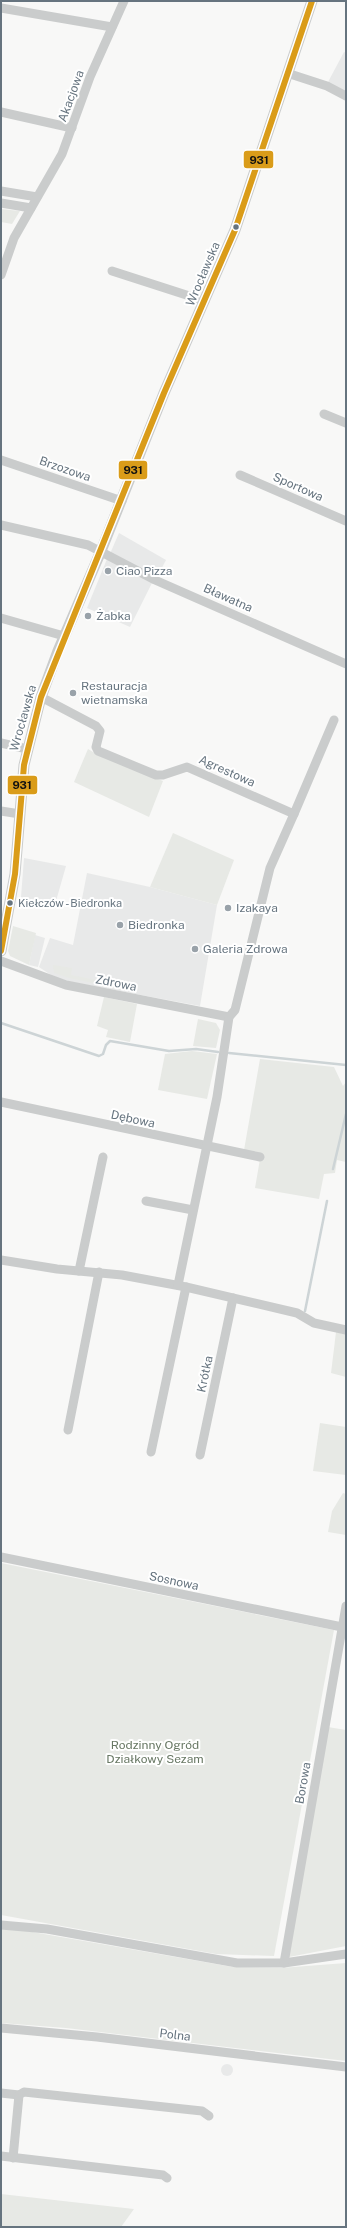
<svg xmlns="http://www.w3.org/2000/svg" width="347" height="2228" viewBox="0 0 347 2228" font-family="'Public Sans',sans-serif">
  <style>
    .built { fill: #e8e9e9 }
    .green { fill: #e7e9e5 }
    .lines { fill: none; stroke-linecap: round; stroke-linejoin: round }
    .stream { stroke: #cdd4d6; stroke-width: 2.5 }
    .minor { stroke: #cacccc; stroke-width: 9 }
    .tertiary { stroke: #cacccc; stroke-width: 11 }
    .bus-1-casing { stroke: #fff; stroke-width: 9 }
    .bus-1 { stroke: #da9c19; stroke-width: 6 }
    .bus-dot { fill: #66747f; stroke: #fff; stroke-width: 1.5 }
    .poi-dot { fill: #99a2a9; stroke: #fff; stroke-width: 1.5 }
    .labels { text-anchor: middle; stroke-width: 4; stroke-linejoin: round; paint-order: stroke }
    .bus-label { font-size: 11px; fill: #66747f; stroke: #fff; text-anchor: start }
    .street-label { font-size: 12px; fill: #66747f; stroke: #fff }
    .poi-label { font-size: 12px; fill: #66747f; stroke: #fff; text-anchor: start }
    .park-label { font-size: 12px; fill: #687864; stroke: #fff }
    .line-badge { stroke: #fff; stroke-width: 1.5 }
    .pale-badge-label { font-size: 11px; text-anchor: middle; font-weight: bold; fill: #111 }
  </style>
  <rect width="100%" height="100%" fill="#f8f8f7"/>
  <g class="built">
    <polygon points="344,52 346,53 346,92 328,82"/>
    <polygon points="119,533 166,560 157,577 109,556"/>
    <polygon points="107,559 152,583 130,627 87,608"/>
    <polygon points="24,858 66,866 54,908 21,897"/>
    <polygon points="87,873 150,887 217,905 200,1006 71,982 54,977 39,967 50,938 73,945"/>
    <polygon points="35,935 45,938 38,967 29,965"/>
    <circle cx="227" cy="2070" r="6"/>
  </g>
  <g class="green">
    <polygon points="1,209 20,211 12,224 1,222"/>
    <polygon points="88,749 98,755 163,781 149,817 74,782"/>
    <polygon points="173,833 234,860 217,905 150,887"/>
    <polygon points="13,926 36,933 29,965 10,956 8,951"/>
    <polygon points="53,965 72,968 71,975 137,988 132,991 69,978 54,973"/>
    <polygon points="104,997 137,1004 130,1042 106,1037 108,1030 97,1026"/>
    <polygon points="198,1019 216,1023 220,1030 216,1048 193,1046"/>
    <polygon points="192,1051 217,1054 207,1099 158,1090 165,1054"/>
    <polygon points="260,1059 334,1067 343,1086 346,1082 346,1162 337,1160 335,1173 324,1174 319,1199 255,1188 260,1159 244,1150"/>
    <polygon points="336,1332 346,1334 346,1377 331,1373"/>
    <polygon points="320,1423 346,1427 346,1475 313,1471"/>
    <polygon points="343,1493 346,1494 346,1535 328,1532 332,1511"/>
    <polygon points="1,1563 334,1630 274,1956 216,1954 1,1915"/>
    <polygon points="328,1727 346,1730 346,1946 289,1957"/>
    <polygon points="1,1929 21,1930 233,1967 280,1968 346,1963 346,2061 66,2028 1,2023"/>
    <polygon points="1,2194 134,2209 121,2227 1,2227"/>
  </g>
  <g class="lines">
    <g class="stream">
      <polyline points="1,1023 99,1056 103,1054 106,1045 110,1041 169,1051 196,1049 218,1052"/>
      <polyline points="229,1053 346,1065"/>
      <polyline points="333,1169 346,1114"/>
      <polyline points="305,1311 327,1201"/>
    </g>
    <g class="minor">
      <polyline points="1,8 112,27"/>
      <polyline points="287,73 327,86 346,96"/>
      <polyline points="1,112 72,128"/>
      <polyline points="1,191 37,197"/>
      <polyline points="1,203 31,208"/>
      <polyline points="112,271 205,301"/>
      <polyline points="1,275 14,238 62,154 90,77 124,1"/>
      <polyline points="324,414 346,423"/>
      <polyline points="1,460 122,501"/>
      <polyline points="240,475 346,521"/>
      <polyline points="1,525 88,545 155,580 346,664"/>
      <polyline points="1,618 64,636"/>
      <polyline points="41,697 96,726 100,731 96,747 98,751 103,753 156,775 163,775 187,767 294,814 334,720"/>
      <polyline points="1,743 27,749"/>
      <polyline points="1,811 20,814"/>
      <polyline points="1,961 66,985 229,1017"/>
      <polyline points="1,1102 260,1157"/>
      <polyline points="146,1201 193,1210"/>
      <polyline points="1,1260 57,1269 122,1275 186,1287 297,1313 314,1323 346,1330"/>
      <polyline points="79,1271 103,1157"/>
      <polyline points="178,1285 217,1097 229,1017 235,1010 270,868 294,814"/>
      <polyline points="68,1430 99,1272"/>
      <polyline points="151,1452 186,1287"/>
      <polyline points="200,1455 233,1298"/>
      <polyline points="1,1557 342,1627"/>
      <polyline points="1,1925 47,1929 237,1963 284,1963 346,1954"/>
      <polyline points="284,1963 346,1606"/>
      <polyline points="1,2028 97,2037 346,2067"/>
      <polyline points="1,2093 19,2095"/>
      <polyline points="1,2156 163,2175 167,2178"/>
      <polyline points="13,2158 19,2095 24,2092 202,2111 209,2116"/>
    </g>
    <polyline class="tertiary" points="1,951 15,874 24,765 41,697 58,651 101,551 164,393 235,230 312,1"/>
    <defs>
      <polyline id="bus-1" points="1,951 15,874 24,765 41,697 164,393 235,230 312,1"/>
    </defs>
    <use href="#bus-1" class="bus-1-casing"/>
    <use href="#bus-1" class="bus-1"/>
  </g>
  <g class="bus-dot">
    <circle cx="236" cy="227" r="3.5"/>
    <circle cx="10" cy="903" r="3.5"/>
  </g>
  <g class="poi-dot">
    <circle cx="108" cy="571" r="4"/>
    <circle cx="88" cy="616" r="4"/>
    <circle cx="73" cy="693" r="4"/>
    <circle cx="228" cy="908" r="4"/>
    <circle cx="120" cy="925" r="4"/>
    <circle cx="195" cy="949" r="4"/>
  </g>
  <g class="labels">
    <g class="bus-label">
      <text x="18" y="907">Kiełczów - Biedronka</text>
    </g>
    <g class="street-label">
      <text transform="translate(71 96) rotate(-70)" y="4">Akacjowa</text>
      <text transform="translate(203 274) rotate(-67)" y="4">Wrocławska</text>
      <text transform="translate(65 469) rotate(19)" y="4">Brzozowa</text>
      <text transform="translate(298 487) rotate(24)" y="4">Sportowa</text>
      <text transform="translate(228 598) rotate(24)" y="4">Bławatna</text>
      <text transform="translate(23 718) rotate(-74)" y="4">Wrocławska</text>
      <text transform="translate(227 771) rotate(24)" y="4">Agrestowa</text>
      <text transform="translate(116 983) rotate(11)" y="4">Zdrowa</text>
      <text transform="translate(133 1119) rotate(12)" y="4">Dębowa</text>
      <text transform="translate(205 1374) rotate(-78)" y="4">Krótka</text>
      <text transform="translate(174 1581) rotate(12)" y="4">Sosnowa</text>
      <text transform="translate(303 1783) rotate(-80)" y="4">Borowa</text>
      <text transform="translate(175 2035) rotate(7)" y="4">Polna</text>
    </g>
    <g class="poi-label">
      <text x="116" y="575">Ciao Pizza</text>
      <text x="96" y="620">Żabka</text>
      <text x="81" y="690">Restauracja<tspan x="81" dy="14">wietnamska</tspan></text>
      <text x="236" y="912">Izakaya</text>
      <text x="128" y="929">Biedronka</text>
      <text x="203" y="953">Galeria Zdrowa</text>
    </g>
    <g class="park-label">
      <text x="155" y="1749">Rodzinny Ogród<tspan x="155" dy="14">Działkowy Sezam</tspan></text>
    </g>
  </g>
  <g class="line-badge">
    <rect x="243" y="150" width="31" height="19" rx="4" fill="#da9c19"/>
    <rect x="118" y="460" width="30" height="20" rx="4" fill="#da9c19"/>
    <rect x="7" y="775" width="31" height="20" rx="4" fill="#da9c19"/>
  </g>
  <g class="pale-badge-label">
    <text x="259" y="164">931</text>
    <text x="133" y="474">931</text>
    <text x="22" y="789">931</text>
  </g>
  <rect width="347" height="2228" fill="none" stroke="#66747f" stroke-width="4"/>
</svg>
